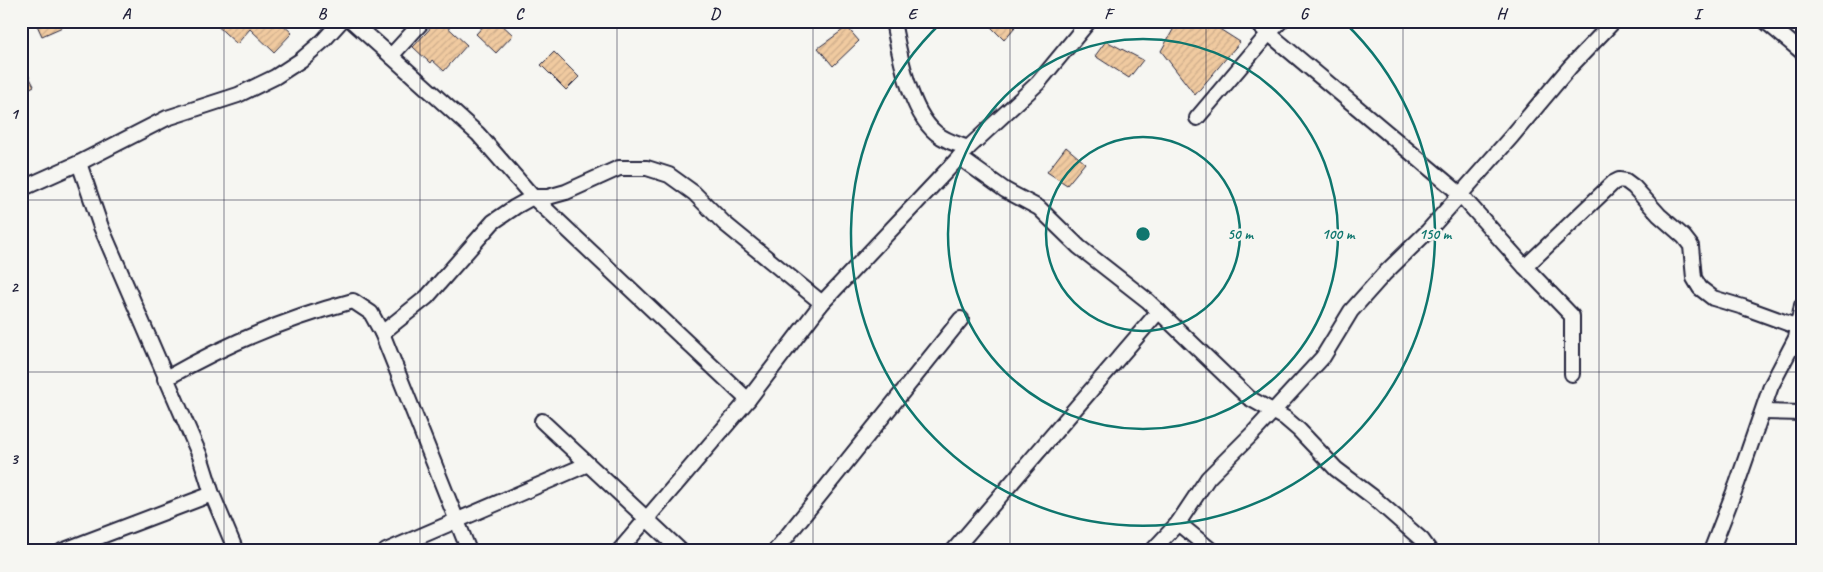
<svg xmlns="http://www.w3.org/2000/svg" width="1823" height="572" font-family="Caveat,sans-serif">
	<defs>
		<pattern id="building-hatch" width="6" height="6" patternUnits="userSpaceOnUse" patternTransform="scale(1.25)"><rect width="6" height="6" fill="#f0caa0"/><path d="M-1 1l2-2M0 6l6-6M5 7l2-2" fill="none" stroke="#cead8b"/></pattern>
	</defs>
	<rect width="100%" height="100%" fill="#f6f6f2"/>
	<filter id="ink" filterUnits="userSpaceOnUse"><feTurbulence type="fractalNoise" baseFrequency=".02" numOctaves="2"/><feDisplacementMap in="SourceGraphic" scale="10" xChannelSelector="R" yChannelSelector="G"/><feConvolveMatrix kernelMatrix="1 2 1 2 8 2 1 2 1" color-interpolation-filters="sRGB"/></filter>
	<g filter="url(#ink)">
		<!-- building -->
		<g fill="url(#building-hatch)" stroke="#22223b">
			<polygon points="35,21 76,21 42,36"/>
			<polygon points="212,21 279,21 292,33 274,52 250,29 237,44"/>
			<polygon points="437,21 441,21 467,45 444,71 432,60 430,63 413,47"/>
			<polygon points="488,21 498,21 513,35 496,53 476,34"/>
			<polygon points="985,21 1020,21 1004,40"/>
			<polygon points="1178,21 1207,21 1240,42 1195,95 1161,51"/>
			<polygon points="847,27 859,41 833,66 818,48"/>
			<polygon points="1106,41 1143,60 1129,78 1095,56"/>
			<polygon points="554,52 579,77 566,90 541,65"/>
			<polygon points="21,61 34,86 21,93"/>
			<polygon points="1066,147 1085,163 1067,185 1047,172"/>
		</g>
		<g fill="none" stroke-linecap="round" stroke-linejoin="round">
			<!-- street casing -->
			<g stroke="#22223b" stroke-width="18">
				<g id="street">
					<polyline points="352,21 478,134 533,197 748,400"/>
					<path d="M893 21C899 53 910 112 936 133 945 141 957 144 968 148"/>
					<polyline points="1254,21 1459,193 1525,267 1572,316 1572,374"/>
					<polyline points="1765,21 1802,52"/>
					<polyline points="391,56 423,21"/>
					<polyline points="1197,118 1269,33 1281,21"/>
					<polyline points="959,157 1005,190 1039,208 1079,247 1148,301 1249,398 1285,418 1299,430 1336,469 1373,497 1422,540 1430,551"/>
					<polyline points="79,163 101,227 200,456 212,494 236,551"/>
					<polyline points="21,189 79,163 167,118 238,95 275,77 301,60 323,41 341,21"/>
					<polyline points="1525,267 1613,183 1619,180 1626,181 1634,187 1659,215 1684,237 1691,246 1694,278 1700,288 1713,298 1743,307 1798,327"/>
					<polyline points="382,333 427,297 493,222 515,207 533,197 548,197 566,192 619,168 647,168 669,175 694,193 724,223 822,303"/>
					<path d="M165 379C222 346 289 318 353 301L371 313 382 333 469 551"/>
					<polyline points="1763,412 1802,413"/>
					<polyline points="542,421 681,551"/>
					<polyline points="1178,523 1212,551"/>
					<polyline points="62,551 212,494"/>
					<polyline points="386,551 588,464"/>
					<polyline points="619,551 748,400 822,303 968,148 1038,83 1089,21"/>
					<polyline points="775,551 961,319"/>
					<polyline points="953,551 1159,311"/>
					<polyline points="1152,551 1178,523 1208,478 1253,433 1323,357 1351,311 1384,274 1428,231 1512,136 1570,67 1614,21"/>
					<polyline points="1711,551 1737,484 1771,386 1796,338 1802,305"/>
				</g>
			</g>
			<!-- street -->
			<use href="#street" stroke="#f6f6f2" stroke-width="14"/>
		</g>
	</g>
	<!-- grid -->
	<path fill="none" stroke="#22223b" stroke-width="1" stroke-opacity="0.55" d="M224 21V551M420 21V551M617 21V551M813 21V551M1010 21V551M1206 21V551M1403 21V551M1599 21V551M21 200H1802M21 372H1802"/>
	<!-- distance rings -->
	<g fill="none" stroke="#0f766e" stroke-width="2.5">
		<circle cx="1143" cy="234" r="97"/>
		<circle cx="1143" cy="234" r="195"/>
		<path d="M1344 22A292 292 0 1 1 942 22"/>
	</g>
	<circle cx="1143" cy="234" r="8" fill="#0f766e" stroke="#f6f6f2" stroke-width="2.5"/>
	<g font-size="15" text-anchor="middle" font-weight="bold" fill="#0f766e" stroke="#f6f6f2" stroke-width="4.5" stroke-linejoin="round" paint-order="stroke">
		<text x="1240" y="239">50 m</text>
		<text x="1338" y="239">100 m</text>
		<text x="1435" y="239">150 m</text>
	</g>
	<!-- margin -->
	<rect width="1823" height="572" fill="none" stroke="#f6f6f2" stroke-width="55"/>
	<rect x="28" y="28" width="1768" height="516" fill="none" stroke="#22223b" stroke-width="2"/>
	<g font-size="16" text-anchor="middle" font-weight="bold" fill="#22223b">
		<text x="126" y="19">A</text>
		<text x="322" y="19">B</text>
		<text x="519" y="19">C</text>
		<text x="715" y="19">D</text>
		<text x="912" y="19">E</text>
		<text x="1108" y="19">F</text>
		<text x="1304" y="19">G</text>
		<text x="1501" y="19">H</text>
		<text x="1697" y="19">I</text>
		<text x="14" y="119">1</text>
		<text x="14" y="292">2</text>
		<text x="14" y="464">3</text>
	</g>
</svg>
